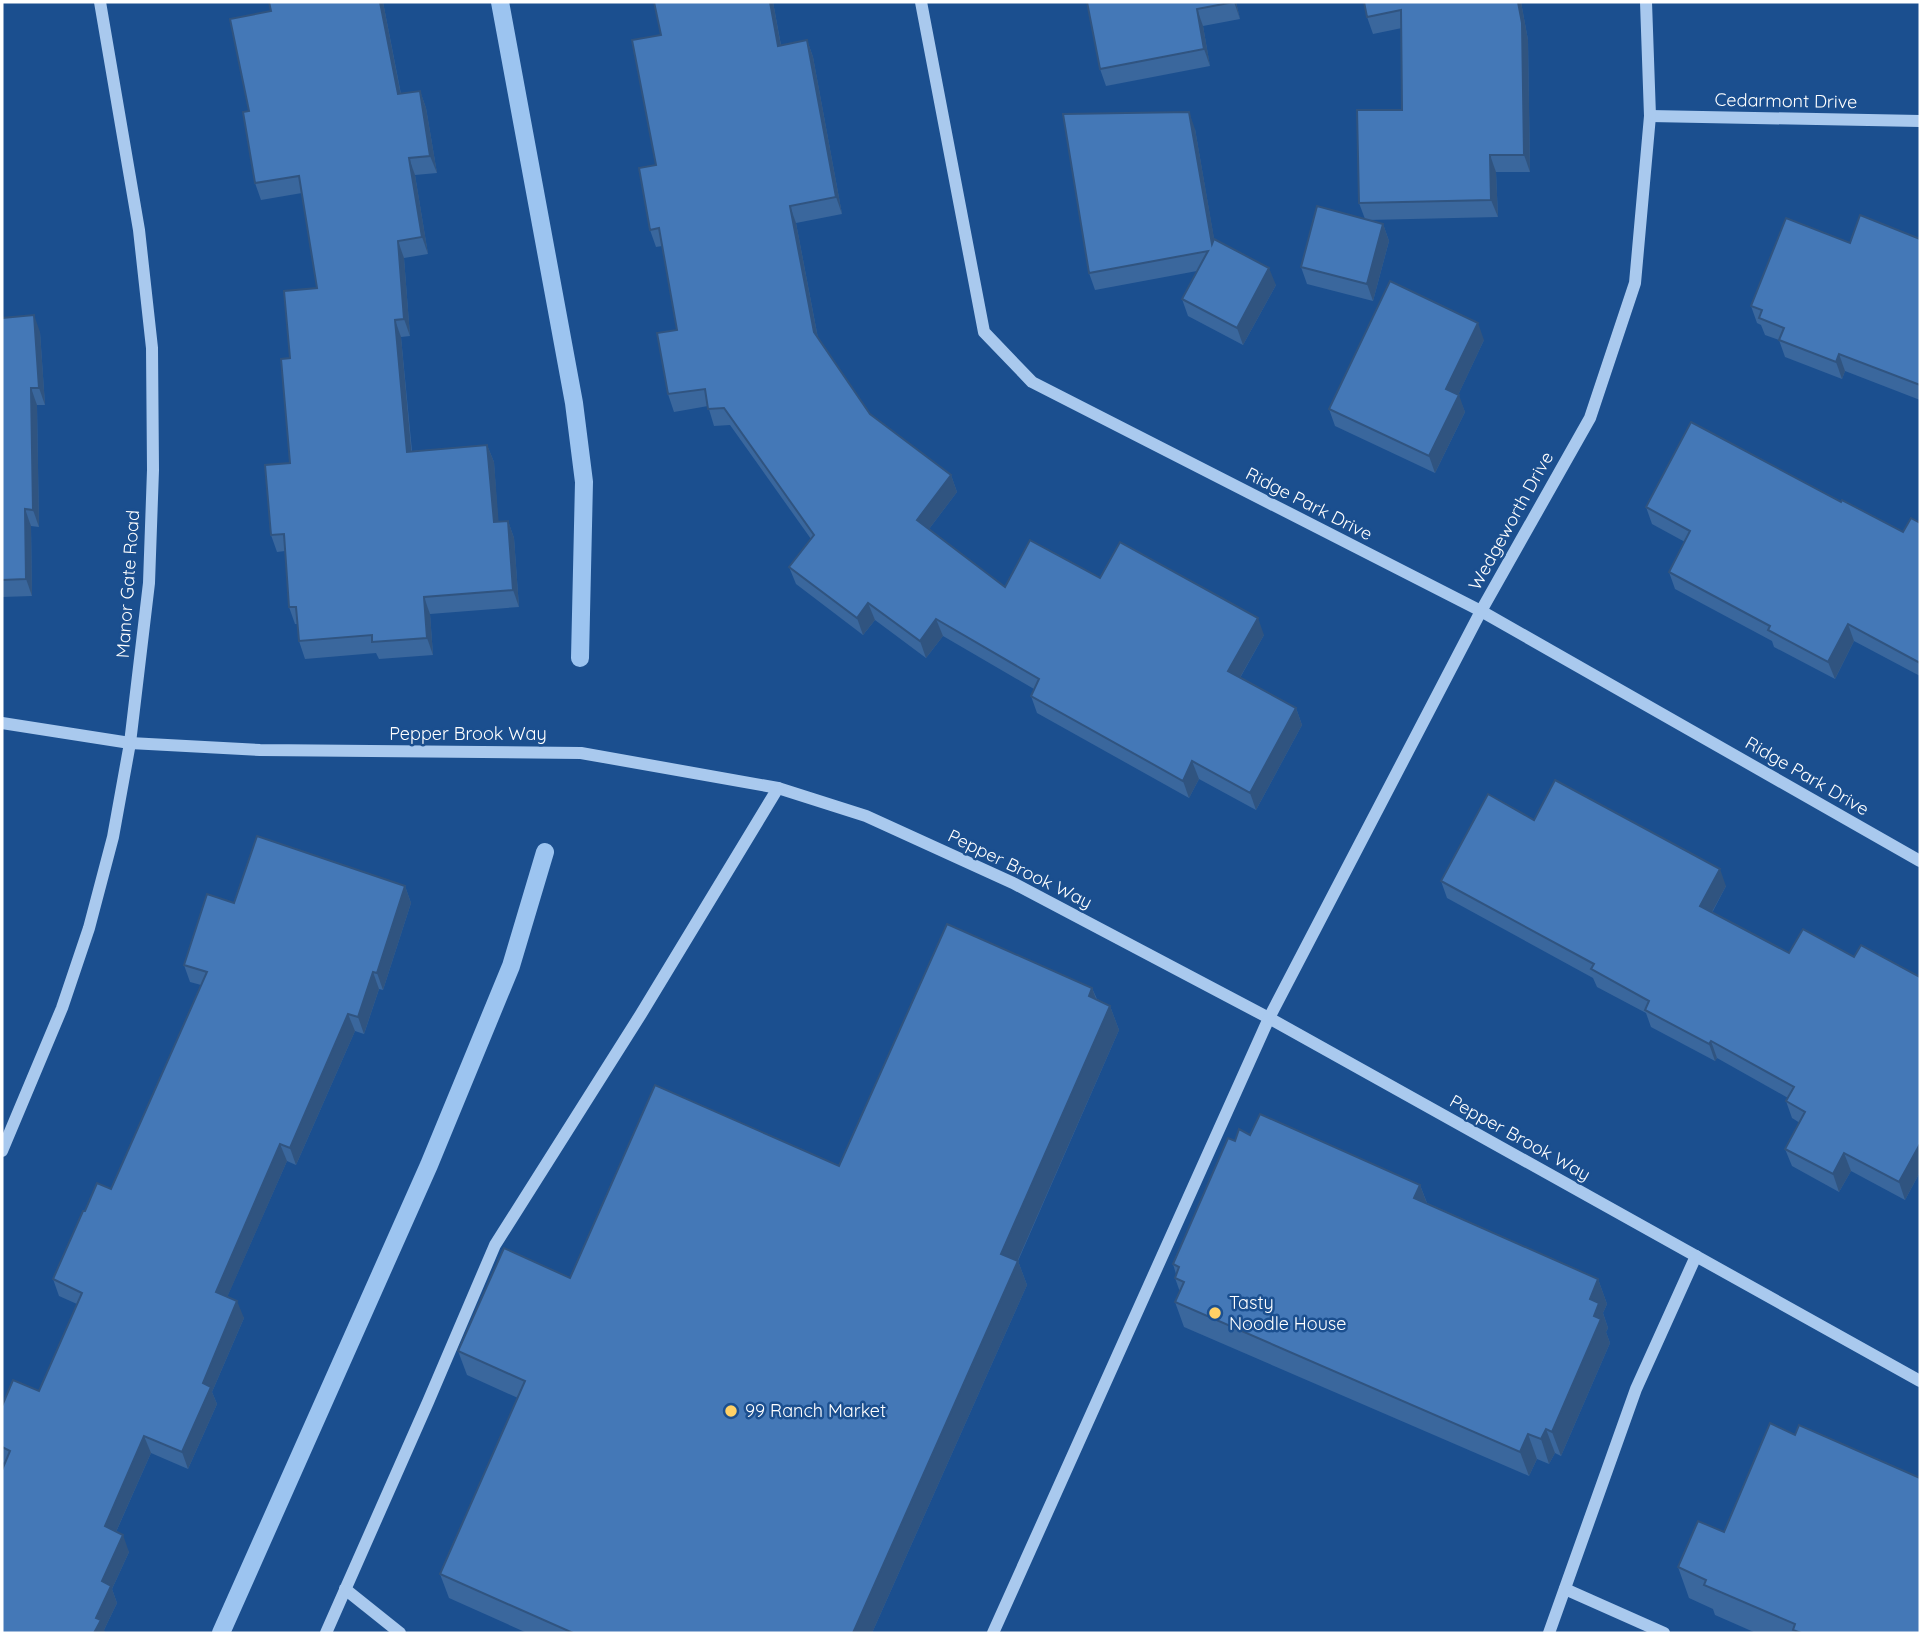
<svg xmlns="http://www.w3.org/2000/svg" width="1922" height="1635" font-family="Quicksand,sans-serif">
	<rect width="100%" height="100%" fill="#1b4f8f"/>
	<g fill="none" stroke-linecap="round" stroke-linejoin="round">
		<!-- stream -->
		<g stroke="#9cc4f0" stroke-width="18">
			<polyline points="500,2 574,403 584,482 580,658"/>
			<polyline points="221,1633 429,1165 511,966 545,852"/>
		</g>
		<!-- minor -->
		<g stroke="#a9c9ee" stroke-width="12">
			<polyline points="921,2 984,332 1032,382 1481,611 1920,861"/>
			<polyline points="1650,116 1920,121"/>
			<polyline points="2,723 130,743 260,750 581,753 778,788 866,816 1013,883 1269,1018 1920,1381"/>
			<polyline points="2,1151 62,1008 89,928 113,837 130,743 149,583 153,470 152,348 139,230 100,2"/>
			<polyline points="345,1589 400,1633"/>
			<polyline points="1565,1589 1664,1633"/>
			<polyline points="326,1633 428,1402 495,1245 641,1014 778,788"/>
			<polyline points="993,1633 1269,1018 1481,611 1590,418 1635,283 1650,116 1646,2"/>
			<polyline points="1549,1633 1636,1389 1696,1256"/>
		</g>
	</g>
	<!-- wall -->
	<g fill="#3a679d">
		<polygon points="383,2 401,94 420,91 426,108 437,173 415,175 428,254 404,258 410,336 401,337 412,451 487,445 494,462 498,521 508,521 514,538 519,607 430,614 433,655 379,659 376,653 305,659 299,641 298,624 295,624 289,607 285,551 277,552 271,535 290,463 290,358 317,288 302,193 261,200 255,183 249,111 271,11"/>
		<polygon points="654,2 773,2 781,45 807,40 813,57 842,214 796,223 818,338 870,414 951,475 957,492 929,529 1005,587 1100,578 1264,635 1240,678 1296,708 1302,725 1256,810 1199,779 1189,798 1037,713 1031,696 1034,689 943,636 926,658 875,620 863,635 796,584 789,567 811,539 730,425 714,426 708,406 674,412 668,394 677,330 662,246 656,247 650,230 656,165 661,35"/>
		<polygon points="1087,2 1236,2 1240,19 1203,26 1210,66 1106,86 1100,69"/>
		<polygon points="1364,2 1521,2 1528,40 1530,172 1496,172 1498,217 1368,220 1383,224 1389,241 1373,301 1307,284 1301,267 1365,219 1359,203 1402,110 1402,28 1373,34 1367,17"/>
		<polygon points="1842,2 1909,2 1909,3"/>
		<polygon points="1195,129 1214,239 1276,285 1243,345 1188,316 1182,299 1197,271 1095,290 1089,273"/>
		<polygon points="1920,239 1920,400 1845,371 1842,379 1785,357 1779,340 1765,335 1761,325 1757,323 1751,306 1850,243"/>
		<polygon points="2,318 40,332 45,405 37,405 39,527 31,526 32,596 2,597"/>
		<polygon points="1484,340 1458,395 1465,412 1435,473 1335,426 1329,409"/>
		<polygon points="1841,502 1903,532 1920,523 1920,676 1854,641 1835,679 1774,647 1772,641 1675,589 1669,572 1685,542 1652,524 1646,507"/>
		<polygon points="1534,820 1726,886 1712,913 1789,953 1854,957 1920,977 1920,1172 1905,1200 1851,1171 1839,1192 1792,1166 1785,1149 1800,1123 1792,1118 1786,1101 1788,1098 1717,1058 1715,1061 1651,1027 1646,1013 1597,987 1593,978 1447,898 1441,881"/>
		<polygon points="405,886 411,903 383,990 379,989 364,1034 355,1031 296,1165 287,1161 227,1297 244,1318 212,1392 217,1404 188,1469 151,1453 116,1532 129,1552 112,1589 117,1603 104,1630 5,1463 2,1462 2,1406 39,1391 77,1304 59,1296 53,1279 85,1211 111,1189 201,985 190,982 184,965 234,903"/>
		<polygon points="1092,988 1097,999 1110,1006 1119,1030 1018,1261 1027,1285 872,1633 527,1633 449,1598 440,1574 518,1398 467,1375 458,1351 570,1278 839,1166"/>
		<polygon points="1250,1135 1420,1185 1427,1203 1598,1279 1607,1304 1603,1313 1608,1328 1606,1332 1610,1343 1561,1456 1555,1453 1549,1464 1537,1459 1529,1476 1184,1327 1175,1302 1180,1292 1175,1278 1176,1274 1173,1264 1235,1141"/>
		<polygon points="1795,1435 1920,1633 1756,1633 1715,1615 1713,1609 1689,1598 1678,1567 1724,1532"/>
	</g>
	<!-- shaded-wall -->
	<g fill="#305480">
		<polygon points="380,2 383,2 404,111 398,94"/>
		<polygon points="770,2 773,2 784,63 778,46"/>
		<polygon points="1234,2 1236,2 1240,19"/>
		<polygon points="1518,2 1521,2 1528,40 1530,172 1524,155"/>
		<polygon points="1197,9 1203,26 1210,66 1204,49"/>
		<polygon points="807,40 813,57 842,214 836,197"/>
		<polygon points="420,91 426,108 437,173 430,156"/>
		<polygon points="1189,112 1195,129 1218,261 1212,244"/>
		<polygon points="1490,155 1496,172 1498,217 1491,200"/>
		<polygon points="409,158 415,175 428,254 422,237"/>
		<polygon points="790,206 796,223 820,349 814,332"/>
		<polygon points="1383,224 1389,241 1373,301 1367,284"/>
		<polygon points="398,241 404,258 410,336 404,319"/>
		<polygon points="1269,268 1276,285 1243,345 1237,328"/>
		<polygon points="34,315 40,332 45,405 39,388"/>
		<polygon points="395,320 401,337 413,469 407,452"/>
		<polygon points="1478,323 1484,340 1453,406 1446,389"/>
		<polygon points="1839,354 1845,371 1842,379 1836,362"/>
		<polygon points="31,388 37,405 39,527 33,510"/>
		<polygon points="1459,395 1465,412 1435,473 1429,456"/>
		<polygon points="487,445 494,462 500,539 494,522"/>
		<polygon points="951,475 957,492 923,537 917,520"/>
		<polygon points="25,509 31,526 32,596 26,579"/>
		<polygon points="508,521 514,538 519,607 513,590"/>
		<polygon points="424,597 430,614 433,655 427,638"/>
		<polygon points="868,603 875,620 863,635 857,618"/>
		<polygon points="1258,618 1264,635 1234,688 1228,671"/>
		<polygon points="936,619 943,636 926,658 920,641"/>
		<polygon points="1848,624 1854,641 1835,679 1828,662"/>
		<polygon points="1296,708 1302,725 1256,810 1250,793"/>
		<polygon points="1192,761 1199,779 1189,798 1183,781"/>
		<polygon points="1720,869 1726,886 1706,923 1700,906"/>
		<polygon points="405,886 411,903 383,990 377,973"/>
		<polygon points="373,972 379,989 364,1034 358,1017"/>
		<polygon points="1092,988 1101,1012 1089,996"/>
		<polygon points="1110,1006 1119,1030 1010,1278 1001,1254"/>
		<polygon points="348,1014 355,1031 296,1165 290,1148"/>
		<polygon points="1711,1041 1717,1058 1715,1061 1709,1044"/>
		<polygon points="280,1144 287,1161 222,1309 216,1292"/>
		<polygon points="1920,1144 1920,1172 1905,1200 1899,1182"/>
		<polygon points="1844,1153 1851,1171 1839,1192 1833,1174"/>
		<polygon points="1420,1185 1429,1209 1414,1198"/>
		<polygon points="1018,1261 1027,1285 872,1633 853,1633"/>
		<polygon points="1598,1279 1607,1304 1603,1313 1608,1328 1606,1332 1610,1343 1561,1456 1552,1432 1590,1299"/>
		<polygon points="237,1301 244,1318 212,1392 217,1404 188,1469 182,1452 203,1383"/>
		<polygon points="1546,1429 1555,1453 1549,1464 1541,1439"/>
		<polygon points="1528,1434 1537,1459 1529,1476 1520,1452"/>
		<polygon points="144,1436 151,1453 111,1543 105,1526"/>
		<polygon points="123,1535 129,1552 112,1589 117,1603 104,1630 106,1633 94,1633 102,1581"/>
	</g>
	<!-- building -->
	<g fill="#4478b7" stroke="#305480" stroke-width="2">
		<polygon points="269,2 380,2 398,94 420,91 430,156 409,158 422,237 398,241 404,319 395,320 407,452 487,445 494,522 508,521 513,590 424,597 427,638 372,642 372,635 299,641 296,607 289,607 284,534 271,535 265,465 290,463 281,359 290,358 284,291 317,288 299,176 255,183 243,112 249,111 230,19 271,11"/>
		<polygon points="654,2 770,2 778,46 807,40 836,197 790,206 814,332 870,414 951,475 917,520 1005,587 1030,540 1100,578 1120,542 1258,618 1228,671 1296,708 1250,793 1192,761 1183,781 1031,696 1039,679 936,619 920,641 868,603 857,618 789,567 814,535 724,408 708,409 705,389 668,394 657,333 677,330 659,228 650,230 639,168 656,165 632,40 661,35"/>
		<polygon points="1087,2 1234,2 1197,9 1204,49 1100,69"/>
		<polygon points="1364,2 1518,2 1522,23 1524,155 1490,155 1491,200 1359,203 1357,110 1402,110 1401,10 1367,17"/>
		<polygon points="1189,112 1212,244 1214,239 1269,268 1237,328 1182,299 1208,251 1089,273 1063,114"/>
		<polygon points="1317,206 1383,224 1367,284 1301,267"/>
		<polygon points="1860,215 1920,239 1920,385 1839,354 1836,362 1779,340 1784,328 1759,318 1762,310 1751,306 1786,218 1850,243"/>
		<polygon points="1390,281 1478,323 1446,389 1459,395 1429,456 1329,409"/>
		<polygon points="34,315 39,388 31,388 33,510 25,509 26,579 2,580 2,318"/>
		<polygon points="1691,422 1841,502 1842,500 1903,532 1911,518 1920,523 1920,663 1848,624 1828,662 1768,630 1770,626 1669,572 1690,531 1646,507"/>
		<polygon points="1555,780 1720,869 1700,906 1789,953 1803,929 1854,957 1861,945 1920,977 1920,1144 1899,1182 1844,1153 1833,1174 1785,1149 1805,1112 1786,1101 1794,1087 1711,1041 1709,1044 1645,1010 1649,1001 1591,969 1594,964 1441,881 1488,794 1534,820"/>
		<polygon points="257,836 405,886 377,973 373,972 358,1017 348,1014 290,1148 280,1144 216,1292 237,1301 203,1383 211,1387 182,1452 144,1436 105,1526 123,1535 102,1581 111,1586 96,1618 101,1620 94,1633 2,1633 2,1470 10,1451 2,1447 2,1406 13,1380 39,1391 82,1293 53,1279 83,1211 85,1211 97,1183 111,1189 207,972 184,965 207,894 234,903"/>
		<polygon points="947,924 1092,988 1089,996 1110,1006 1001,1254 1018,1261 853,1633 573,1633 440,1574 525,1381 458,1351 504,1248 570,1278 655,1085 839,1166"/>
		<polygon points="1260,1114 1420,1185 1414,1198 1598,1279 1590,1299 1599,1303 1594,1316 1601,1319 1552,1432 1546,1429 1541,1439 1528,1434 1520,1452 1175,1302 1184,1282 1175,1278 1179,1267 1173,1264 1228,1138 1235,1141 1239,1129 1250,1135"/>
		<polygon points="1770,1423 1795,1435 1799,1425 1920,1478 1920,1633 1801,1633 1793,1630 1795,1624 1704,1585 1706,1580 1678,1567 1698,1521 1724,1532"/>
	</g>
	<!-- markers -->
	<g fill="#ffd166" stroke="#1b4f8f" stroke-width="2.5">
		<circle cx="1215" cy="1313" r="7"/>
		<circle cx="731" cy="1411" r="7"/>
	</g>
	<g text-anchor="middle" stroke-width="5" stroke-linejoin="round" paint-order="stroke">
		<!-- street labels -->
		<g font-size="18" fill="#fff" stroke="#1b4f8f">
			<text transform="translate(1786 101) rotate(1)" y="6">Cedarmont Drive</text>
			<text transform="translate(1309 504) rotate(27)" y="6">Ridge Park Drive</text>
			<text transform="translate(1511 521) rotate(-61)" y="6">Wedgeworth Drive</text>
			<text transform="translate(128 584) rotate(-86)" y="6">Manor Gate Road</text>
			<text x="468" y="740">Pepper Brook Way</text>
			<text transform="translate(1807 776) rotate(30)" y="6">Ridge Park Drive</text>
			<text transform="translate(1020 869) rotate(26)" y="6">Pepper Brook Way</text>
			<text transform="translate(1520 1138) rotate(29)" y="6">Pepper Brook Way</text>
		</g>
		<!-- poi labels -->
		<g font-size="18" fill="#fff" stroke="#1b4f8f" text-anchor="start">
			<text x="1229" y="1309">Tasty<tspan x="1229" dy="21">Noodle House</tspan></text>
			<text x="745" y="1417">99 Ranch Market</text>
		</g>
	</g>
	<!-- border -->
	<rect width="1922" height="1635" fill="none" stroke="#ffffff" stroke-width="7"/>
</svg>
